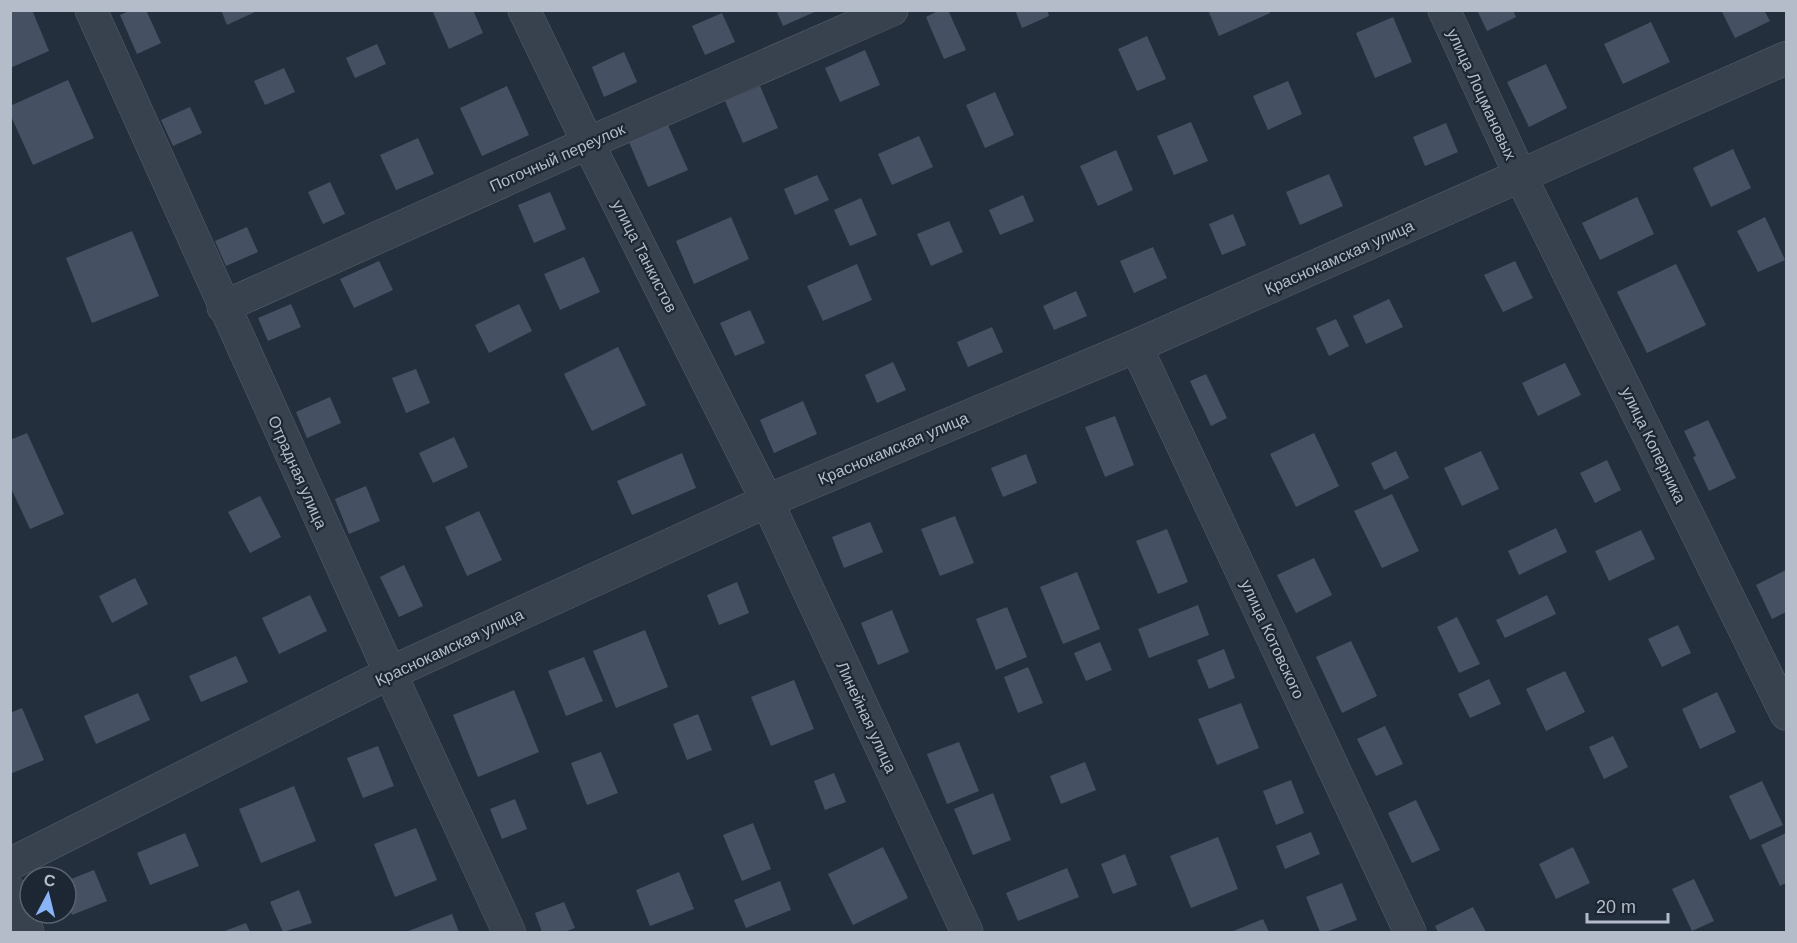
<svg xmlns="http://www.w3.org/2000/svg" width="1797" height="943" font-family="Helvetica,sans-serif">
	<rect width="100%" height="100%" fill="#242f3e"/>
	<!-- building -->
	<g fill="#455162">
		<polygon points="10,10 32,10 49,51 10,68"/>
		<polygon points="131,10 146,10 161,43 137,54 120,15"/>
		<polygon points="221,10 259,10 227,25"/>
		<polygon points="432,10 473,10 483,33 449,49"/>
		<polygon points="776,10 819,10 783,26"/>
		<polygon points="940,10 948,10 966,50 944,59 926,17"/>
		<polygon points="1015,10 1047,10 1049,16 1022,28"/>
		<polygon points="1208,10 1269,10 1270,13 1219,36"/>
		<polygon points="1477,10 1513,10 1516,17 1487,31"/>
		<polygon points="1721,10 1764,10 1770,21 1735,38"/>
		<polygon points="722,13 735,42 705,55 692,26"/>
		<polygon points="1393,17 1412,62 1375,78 1356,33"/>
		<polygon points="1651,22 1670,62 1623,84 1604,44"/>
		<polygon points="1147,36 1166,79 1137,91 1118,49"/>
		<polygon points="377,44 386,64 355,78 346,58"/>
		<polygon points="865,50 880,85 840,102 825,68"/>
		<polygon points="624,52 637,82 604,97 592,67"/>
		<polygon points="1546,64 1567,108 1529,127 1507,82"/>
		<polygon points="284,68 295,92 265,105 254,81"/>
		<polygon points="68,80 94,138 33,165 10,114 10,106"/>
		<polygon points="1288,81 1302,114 1268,130 1253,96"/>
		<polygon points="507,86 529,135 482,156 460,108"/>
		<polygon points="760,86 778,128 743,143 725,101"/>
		<polygon points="995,92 1014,135 985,148 966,105"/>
		<polygon points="190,107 202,133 173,146 161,120"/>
		<polygon points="1191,122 1208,161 1174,175 1157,136"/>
		<polygon points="1446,123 1458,152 1425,166 1413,137"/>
		<polygon points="668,125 688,170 648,187 629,142"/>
		<polygon points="919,136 933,167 892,185 878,154"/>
		<polygon points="418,138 434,174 396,190 380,155"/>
		<polygon points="1733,149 1751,188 1711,207 1693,168"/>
		<polygon points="1116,150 1133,190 1098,206 1080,166"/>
		<polygon points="1329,174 1343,206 1300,225 1286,192"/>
		<polygon points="817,175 829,200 795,215 784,189"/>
		<polygon points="330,182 345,214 323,224 308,192"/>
		<polygon points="550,192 566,229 534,243 518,205"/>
		<polygon points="1023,195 1034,221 1000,235 989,210"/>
		<polygon points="1637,197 1654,234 1600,260 1582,223"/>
		<polygon points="861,198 877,235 850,246 834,210"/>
		<polygon points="1233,214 1246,245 1222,255 1209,224"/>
		<polygon points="731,217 749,259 694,284 676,241"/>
		<polygon points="1765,217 1785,260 1758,272 1737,231"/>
		<polygon points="949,221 963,252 931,266 917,234"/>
		<polygon points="247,227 258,252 226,266 215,241"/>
		<polygon points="132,231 159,296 92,323 66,258"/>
		<polygon points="1153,247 1167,278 1134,293 1120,261"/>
		<polygon points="584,257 600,292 560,310 544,274"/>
		<polygon points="379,261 393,290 354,308 340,279"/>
		<polygon points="1515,261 1533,298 1503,312 1484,275"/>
		<polygon points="857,264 872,300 823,321 807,286"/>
		<polygon points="1676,264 1706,325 1647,353 1617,292"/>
		<polygon points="1076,291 1087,316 1054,330 1043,306"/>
		<polygon points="1389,299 1403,327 1366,344 1353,316"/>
		<polygon points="291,304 301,327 268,341 258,318"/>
		<polygon points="519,304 532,331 489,353 475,325"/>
		<polygon points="750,310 765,343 735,356 720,323"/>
		<polygon points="1336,319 1349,346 1329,356 1316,328"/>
		<polygon points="992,327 1003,352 968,367 957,342"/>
		<polygon points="618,347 646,405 592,431 564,374"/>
		<polygon points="893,362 906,390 877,403 865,375"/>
		<polygon points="1565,363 1581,395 1538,416 1522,383"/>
		<polygon points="416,369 430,403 406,413 392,378"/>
		<polygon points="1206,374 1227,418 1211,426 1190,381"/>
		<polygon points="330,397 341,423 307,438 296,412"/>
		<polygon points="803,401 817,434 774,453 760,420"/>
		<polygon points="1115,416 1134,465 1105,477 1085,427"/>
		<polygon points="1708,420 1736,478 1709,491 1693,457 1696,456 1684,431"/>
		<polygon points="27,433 64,514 30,529 10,486 10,440"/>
		<polygon points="1314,433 1339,486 1296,507 1270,454"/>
		<polygon points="454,437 468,467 433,483 419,453"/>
		<polygon points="1396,451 1409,478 1384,490 1371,463"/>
		<polygon points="1481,451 1499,489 1462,506 1444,468"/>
		<polygon points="682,453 696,488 632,515 617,481"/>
		<polygon points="1026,454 1037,483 1003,497 991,468"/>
		<polygon points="1607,460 1621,490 1595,503 1580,473"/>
		<polygon points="366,486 380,521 349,534 335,499"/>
		<polygon points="1392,494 1419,551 1382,568 1354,511"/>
		<polygon points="260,496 281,537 250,553 228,512"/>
		<polygon points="479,511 502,560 467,576 445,527"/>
		<polygon points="955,516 974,563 940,576 921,529"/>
		<polygon points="870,522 883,552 844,568 832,537"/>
		<polygon points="1556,528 1567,552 1519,575 1508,551"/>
		<polygon points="1167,529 1188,582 1158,594 1136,541"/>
		<polygon points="1641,530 1655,559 1609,581 1595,551"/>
		<polygon points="1314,558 1332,595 1296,613 1277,575"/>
		<polygon points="404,565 423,606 399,617 380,577"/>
		<polygon points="1786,570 1786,612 1772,619 1756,585"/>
		<polygon points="1077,572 1100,629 1063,644 1040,587"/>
		<polygon points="135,578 148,604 112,623 99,596"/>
		<polygon points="737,582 749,613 719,625 707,595"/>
		<polygon points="310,595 327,631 279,654 262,618"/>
		<polygon points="1547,595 1556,614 1505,638 1496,620"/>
		<polygon points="1198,605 1209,635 1149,658 1138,629"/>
		<polygon points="1007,607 1027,657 996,670 976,619"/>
		<polygon points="892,610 909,652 878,665 861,623"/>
		<polygon points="1457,617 1480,664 1459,673 1437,627"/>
		<polygon points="1678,625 1691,653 1662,667 1648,639"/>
		<polygon points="645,630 668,687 616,708 593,651"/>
		<polygon points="1351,641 1377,696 1342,713 1316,657"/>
		<polygon points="1100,642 1112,670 1086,681 1074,653"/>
		<polygon points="1224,649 1235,678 1209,689 1197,660"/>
		<polygon points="236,656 248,682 201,702 189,676"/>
		<polygon points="584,657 603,701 566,716 548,671"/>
		<polygon points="1028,667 1043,703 1018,713 1004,677"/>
		<polygon points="1565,671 1585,712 1546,731 1526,689"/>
		<polygon points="1489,679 1501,704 1470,718 1458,694"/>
		<polygon points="794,680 814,729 771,746 751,697"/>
		<polygon points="514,690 539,752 478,777 453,715"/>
		<polygon points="1717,692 1736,732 1700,749 1682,709"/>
		<polygon points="138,693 150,720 96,744 84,716"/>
		<polygon points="1241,703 1259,748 1217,765 1198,719"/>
		<polygon points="22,708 44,760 10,774 10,713"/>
		<polygon points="698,714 712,750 687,760 673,724"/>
		<polygon points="1385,726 1403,764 1376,776 1357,739"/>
		<polygon points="1613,736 1628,767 1604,779 1589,747"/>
		<polygon points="959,742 979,791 947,804 927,754"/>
		<polygon points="378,746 394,786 363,798 347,758"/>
		<polygon points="601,752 618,793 587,805 571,763"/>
		<polygon points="1085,762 1096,790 1061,804 1050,776"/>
		<polygon points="834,773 846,802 825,810 814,781"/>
		<polygon points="1291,780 1304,813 1276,825 1263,791"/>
		<polygon points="1762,781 1783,825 1750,840 1729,796"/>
		<polygon points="294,786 316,841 261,863 239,809"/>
		<polygon points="993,793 1011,840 973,855 954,809"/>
		<polygon points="515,799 527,829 502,839 490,809"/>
		<polygon points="1416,800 1440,850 1412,863 1388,813"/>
		<polygon points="753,823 771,869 742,881 723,835"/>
		<polygon points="416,828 437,880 395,897 374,844"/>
		<polygon points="1311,832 1320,854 1285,869 1276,846"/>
		<polygon points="185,833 199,866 150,885 137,853"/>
		<polygon points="1786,833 1786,883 1780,886 1761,845"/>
		<polygon points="1218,837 1238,889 1191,908 1170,856"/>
		<polygon points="883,847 908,898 853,925 828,874"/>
		<polygon points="1573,847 1590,883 1556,899 1539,864"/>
		<polygon points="1125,854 1137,885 1113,894 1101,864"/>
		<polygon points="1067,868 1079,897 1018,921 1006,893"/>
		<polygon points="94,870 107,901 72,915 66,899 66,881"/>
		<polygon points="679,872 694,909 650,926 636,890"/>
		<polygon points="1694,879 1714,921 1692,931 1672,889"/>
		<polygon points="780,881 791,910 746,928 734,900"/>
		<polygon points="1342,883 1357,920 1326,932 1320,932 1306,897"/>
		<polygon points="299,890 312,923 283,932 270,902"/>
		<polygon points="564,902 575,928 564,932 542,932 535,913"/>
		<polygon points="1473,907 1486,932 1438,932 1435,926"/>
		<polygon points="452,914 459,932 406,932"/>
		<polygon points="1263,919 1269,932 1231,932"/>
		<polygon points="246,923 250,932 222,932"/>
	</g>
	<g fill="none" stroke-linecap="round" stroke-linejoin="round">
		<!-- minor casing -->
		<g stroke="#565f6c" stroke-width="33">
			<g id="minor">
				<polyline points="524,10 588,143 767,501 967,932"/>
				<polyline points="1444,10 1521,177 1786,714"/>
				<polyline points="223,307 588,143 892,10"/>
				<polyline points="1136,346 1410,932"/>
				<polyline points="10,864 390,673 91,10"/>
				<polyline points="10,891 28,932"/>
			</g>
		</g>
		<!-- tertiary casing -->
		<g stroke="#565f6c" stroke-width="34">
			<polyline id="tertiary" points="509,932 390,673 767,501 1136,346 1786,58"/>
		</g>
		<!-- minor -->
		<use href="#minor" stroke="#38414e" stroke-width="32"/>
		<!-- tertiary -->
		<use href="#tertiary" stroke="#38414e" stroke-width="33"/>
	</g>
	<g text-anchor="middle" stroke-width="4.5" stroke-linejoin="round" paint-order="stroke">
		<!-- street labels -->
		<g font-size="16" fill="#b4bcc9" stroke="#1d2633">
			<text transform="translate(1482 94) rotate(65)" y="6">улица Лоцмановых</text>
			<text transform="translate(557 157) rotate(-24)" y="6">Поточный переулок</text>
			<text transform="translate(645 256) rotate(63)" y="6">улица Танкистов</text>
			<text transform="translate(1339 257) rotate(-24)" y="6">Краснокамская улица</text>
			<text transform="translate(1654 445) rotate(64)" y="6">улица Коперника</text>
			<text transform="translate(893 448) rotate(-23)" y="6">Краснокамская улица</text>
			<text transform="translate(298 472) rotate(66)" y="6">Отрадная улица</text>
			<text transform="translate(1273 639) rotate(65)" y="6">улица Котовского</text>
			<text transform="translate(449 647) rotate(-25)" y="6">Краснокамская улица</text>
			<text transform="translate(867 717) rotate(65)" y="6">Линейная улица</text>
		</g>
	</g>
	<!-- border -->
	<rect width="1797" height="943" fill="none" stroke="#b4bcc9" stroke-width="24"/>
	<!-- north arrow -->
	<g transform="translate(48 895) rotate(7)"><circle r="28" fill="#1d2633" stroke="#59626f" stroke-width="1.5"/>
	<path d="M0-4.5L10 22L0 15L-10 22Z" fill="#8ab4f8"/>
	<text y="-9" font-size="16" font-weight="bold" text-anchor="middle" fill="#b4bcc9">С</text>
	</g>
	<!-- scale -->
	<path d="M1587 913v9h81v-9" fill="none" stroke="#b4bcc9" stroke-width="3"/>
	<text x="1596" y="913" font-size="18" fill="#b4bcc9" stroke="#1d2633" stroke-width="4.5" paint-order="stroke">20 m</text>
</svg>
